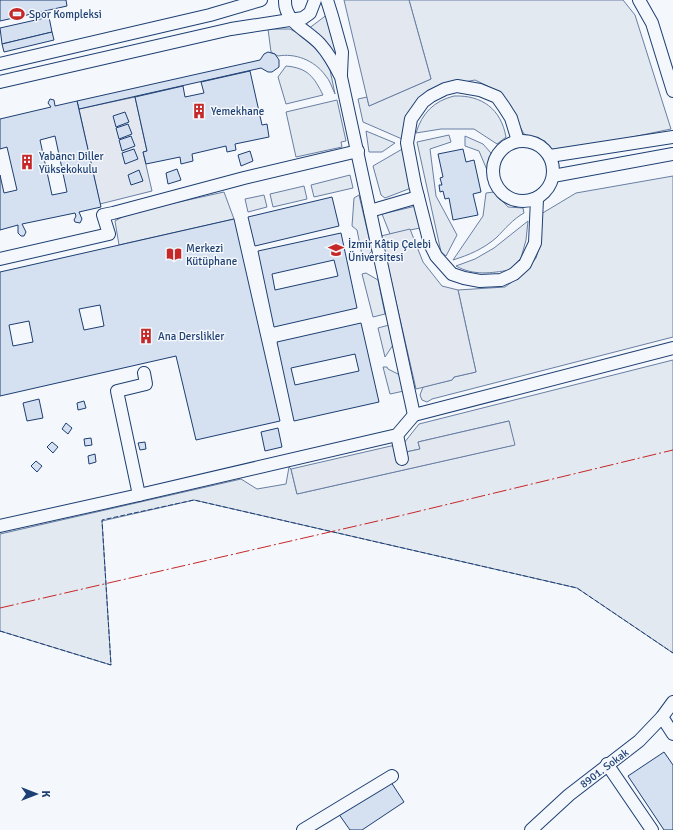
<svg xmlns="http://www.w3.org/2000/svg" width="673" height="830" font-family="Signika,sans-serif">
	<rect width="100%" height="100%" fill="#f4f7fb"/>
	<!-- green -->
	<g fill="#e3e9f0" stroke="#687fa3">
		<polygon points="409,0 623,0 635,15 671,129 555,153 545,141 524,134 502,93 475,80 442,86 413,105 402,139 363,122 358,99 367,97 369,106 431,79"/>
		<polygon points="328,14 339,59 308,29"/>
		<path d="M268 29H290L305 37 322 56 330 70 335 94C332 88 330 80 325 75 314 60 295 53 278 56L271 52Z"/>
		<path d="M286 66C308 68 314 77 323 95L286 104 278 77Z"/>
		<path d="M454 96C482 95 501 109 506 137L497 144 474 129H441L416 133C422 113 434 101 454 96Z"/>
		<polygon points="337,100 346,141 341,142 342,147 296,157 286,112"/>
		<polygon points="366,131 395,143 382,152 369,152"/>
		<polygon points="449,135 451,142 430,149 436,196 457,235 446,256 441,252 417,142"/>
		<polygon points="465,136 483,144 491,153 487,170 479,151 465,146"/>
		<polygon points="404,148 411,188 385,198 381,195 373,166"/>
		<polygon points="350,175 353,188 314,197 311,185"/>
		<polygon points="673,176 673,337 432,399 427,402 422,400 420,395 423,387 452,380 454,377 476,372 458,290 505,287 524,273 536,258 541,242 541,214 576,193"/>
		<polygon points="304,186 307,199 273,207 270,194"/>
		<polygon points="224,192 234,219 119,245 115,221 129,213"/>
		<path d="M494 192 508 207 523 208 524 213C513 219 505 229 496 238 483 249 469 255 453 260L483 216 486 193Z"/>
		<polygon points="264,195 267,207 248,212 245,199"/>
		<polygon points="359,195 372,251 363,260 357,230 352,226 354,198"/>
		<polygon points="416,206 420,228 390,234 382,214"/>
		<path d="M528 221 526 240 521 258 510 270C491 273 474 276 456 266L475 259 494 248Z"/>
		<polygon points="366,273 378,280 385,314 373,317 362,274"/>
		<polygon points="389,325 393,345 385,357 378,328"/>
		<polygon points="673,360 673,653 577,588 194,500 102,521 111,665 0,631 0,534 241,479 257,489 286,484 289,467 291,469 297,494 514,445 509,421 418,442 420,449 406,452 404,443 419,424"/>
		<polygon points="383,367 387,367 388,369 400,375 404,391 390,394"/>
	</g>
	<!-- parking -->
	<g fill="#e3e8f0" stroke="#687fa3">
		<polygon points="344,0 409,0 431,79 369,106"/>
		<polygon points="135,97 147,151 143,152 152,191 100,204 79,109"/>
		<polygon points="410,229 423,262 442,286 458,290 476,372 454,377 452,380 416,389 381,236"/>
		<polygon points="509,421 515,445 297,494 291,469 404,443 406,452 420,449 418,442"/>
	</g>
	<!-- building -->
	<g fill="#d5e0f0" stroke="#1d3f73" fill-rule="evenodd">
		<polygon points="0,0 66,0 67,6 0,21"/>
		<polygon points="49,17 52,32 2,44 0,28"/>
		<polygon points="52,32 54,40 4,52 2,44"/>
		<polygon points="268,52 275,54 279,60 279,67 272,72 268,72 261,68 79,109 77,101 260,60 264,54"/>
		<polygon points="250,71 262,125 267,124 269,137 235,144 236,150 227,152 226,146 192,154 193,161 181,164 180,157 146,164 143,152 147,151 135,97 183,86 185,97 204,93 201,82"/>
		<path d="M50 99 54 100 55 106 77 101 101 207 79 212 82 219 80 223 75 222 74 220 76 216 75 213 22 224 26 232 24 236H21L18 233V225L0 230V175L4 193 17 190 7 147 0 149V119L51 107 48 103ZM55 136 67 192 52 195 40 140Z"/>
		<polygon points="125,112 129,122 116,127 113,116"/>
		<polygon points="128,124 132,134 119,139 116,128"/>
		<polygon points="131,136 135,146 122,151 119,140"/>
		<polygon points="134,149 138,159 125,164 122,153"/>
		<polygon points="463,149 466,162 474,160 481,192 473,194 478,215 453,220 449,198 445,199 443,191 440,192 439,185 442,185 440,178 443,177 438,154"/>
		<polygon points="250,151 253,161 241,166 238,155"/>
		<polygon points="177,169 181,180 168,184 166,173"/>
		<polygon points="139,170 143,181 131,185 128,175"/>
		<polygon points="332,197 339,226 255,246 248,217"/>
		<path d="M234 219 280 421 196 440 176 356 0 396V272ZM100 305 104 326 84 330 79 309ZM29 321 33 342 13 346 9 325Z"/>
		<path d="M341 233 357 308 274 327 258 251ZM334 260 338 276 275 290 272 274Z"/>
		<path d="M361 323 379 402 294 421 277 342ZM355 354 359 371 295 385 291 368Z"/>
		<polygon points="39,399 43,418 27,421 23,403"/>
		<polygon points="84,401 86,408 78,410 77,403"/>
		<polygon points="66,423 72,428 68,434 62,429"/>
		<polygon points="278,428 282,447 265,451 261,432"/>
		<polygon points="91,438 92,445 85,446 84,439"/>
		<polygon points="52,442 58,447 53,453 47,447"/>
		<polygon points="145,442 146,449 140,450 138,443"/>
		<polygon points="95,454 96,462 89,464 88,456"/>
		<polygon points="36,461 42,466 37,472 31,466"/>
		<polygon points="664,752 673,765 673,830 664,830 628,776"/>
		<polygon points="389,779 404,802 362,830 350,830 338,813"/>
	</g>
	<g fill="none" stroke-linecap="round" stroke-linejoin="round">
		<!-- minor casing -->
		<g stroke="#1d3f73" stroke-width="14">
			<g id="minor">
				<path d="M285 0C284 22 307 30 320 44 329 54 335 65 341 77L414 415 673 348"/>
				<polyline points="327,0 332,16 342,52 341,74"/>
				<polyline points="639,0 652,23 673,91"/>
				<polyline points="0,64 210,15 261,0"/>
				<polyline points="0,82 231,29 303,18 310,13 315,0"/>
				<circle cx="523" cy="171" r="30"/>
				<polyline points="518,141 511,118 504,107 497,97 480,90 457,86 445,89 431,96 423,102 411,119 407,143 415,185 430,244 436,256 452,274 464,278 480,281 501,280 514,274 525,264 535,243 537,199"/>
				<polyline points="550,156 673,137"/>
				<polyline points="553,176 673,154"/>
				<polyline points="370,211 418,197"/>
				<polyline points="0,259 109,234 103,215 113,213 244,178 358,151"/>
				<polyline points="397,435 402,459"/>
				<polyline points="139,495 117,391 146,384 144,373"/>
				<polyline points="0,526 139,495 397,435 414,415"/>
				<polyline points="662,717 673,734"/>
				<polyline points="607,764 652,830"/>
				<polyline points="303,830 392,776"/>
				<polyline points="531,830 569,795 639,741 662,717 673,702"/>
			</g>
		</g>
		<!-- minor -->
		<use href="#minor" stroke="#f4f7fb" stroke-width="12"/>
		<!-- fence -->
		<polyline stroke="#1d3f73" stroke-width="1" stroke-dasharray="5 2" stroke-linecap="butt" points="0,631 111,665 102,520 194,500 577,588 673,653"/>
		<!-- power -->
		<polyline stroke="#c62828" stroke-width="1" stroke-dasharray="14 3 2 3" stroke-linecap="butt" points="0,608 395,517 673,450"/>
	</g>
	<!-- icons -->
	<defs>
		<g id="stadium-bare" transform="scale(1.2)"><path d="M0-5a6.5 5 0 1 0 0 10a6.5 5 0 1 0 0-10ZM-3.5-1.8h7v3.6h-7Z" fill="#c62828" stroke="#f4f7fb" stroke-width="2.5" paint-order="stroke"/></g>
		<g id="building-bare" transform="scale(1.2)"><path d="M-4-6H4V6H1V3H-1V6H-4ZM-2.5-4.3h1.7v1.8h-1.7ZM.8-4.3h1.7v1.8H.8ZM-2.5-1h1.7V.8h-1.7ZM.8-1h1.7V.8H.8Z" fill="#c62828" stroke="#f4f7fb" stroke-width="2.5" paint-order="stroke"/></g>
		<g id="university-bare" transform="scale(1.2)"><path d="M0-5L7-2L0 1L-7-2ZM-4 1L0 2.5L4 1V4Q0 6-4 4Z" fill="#c62828" stroke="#f4f7fb" stroke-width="2.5" paint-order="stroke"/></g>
		<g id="library-bare" transform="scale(1.2)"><path d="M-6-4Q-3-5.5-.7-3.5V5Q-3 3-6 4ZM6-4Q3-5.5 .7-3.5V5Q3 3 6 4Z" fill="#c62828" stroke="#f4f7fb" stroke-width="2.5" paint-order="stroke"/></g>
	</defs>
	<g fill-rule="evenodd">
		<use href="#stadium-bare" x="17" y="14"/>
		<use href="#building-bare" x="199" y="111"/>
		<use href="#building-bare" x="27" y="162"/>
		<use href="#university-bare" x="336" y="250"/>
		<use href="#library-bare" x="174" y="254"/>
		<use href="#building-bare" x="146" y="336"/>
	</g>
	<g text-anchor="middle" stroke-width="3" stroke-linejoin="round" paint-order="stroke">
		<!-- poi labels -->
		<g font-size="11" fill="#1d3f73" stroke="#f4f7fb" text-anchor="start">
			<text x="29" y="18">Spor Kompleksi</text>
			<text x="211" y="115">Yemekhane</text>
			<text x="39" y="160">Yabancı Diller<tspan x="39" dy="13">Yüksekokulu</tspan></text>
			<text x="348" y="248">İzmir Kâtip Çelebi<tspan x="348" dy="13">Üniversitesi</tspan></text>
			<text x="186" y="252">Merkezi<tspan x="186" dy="13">Kütüphane</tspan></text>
			<text x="158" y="340">Ana Derslikler</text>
		</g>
		<!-- street labels -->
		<g font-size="11" fill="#1d3f73" stroke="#f4f7fb">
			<text transform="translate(604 768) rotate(-37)" y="4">8901. Sokak</text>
		</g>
	</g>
	<!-- north arrow -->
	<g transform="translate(36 794) rotate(90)" stroke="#f4f7fb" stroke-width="3" paint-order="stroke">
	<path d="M0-3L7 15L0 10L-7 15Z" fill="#1d3f73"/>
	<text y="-6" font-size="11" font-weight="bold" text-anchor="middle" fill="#1d3f73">K</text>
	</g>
</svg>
